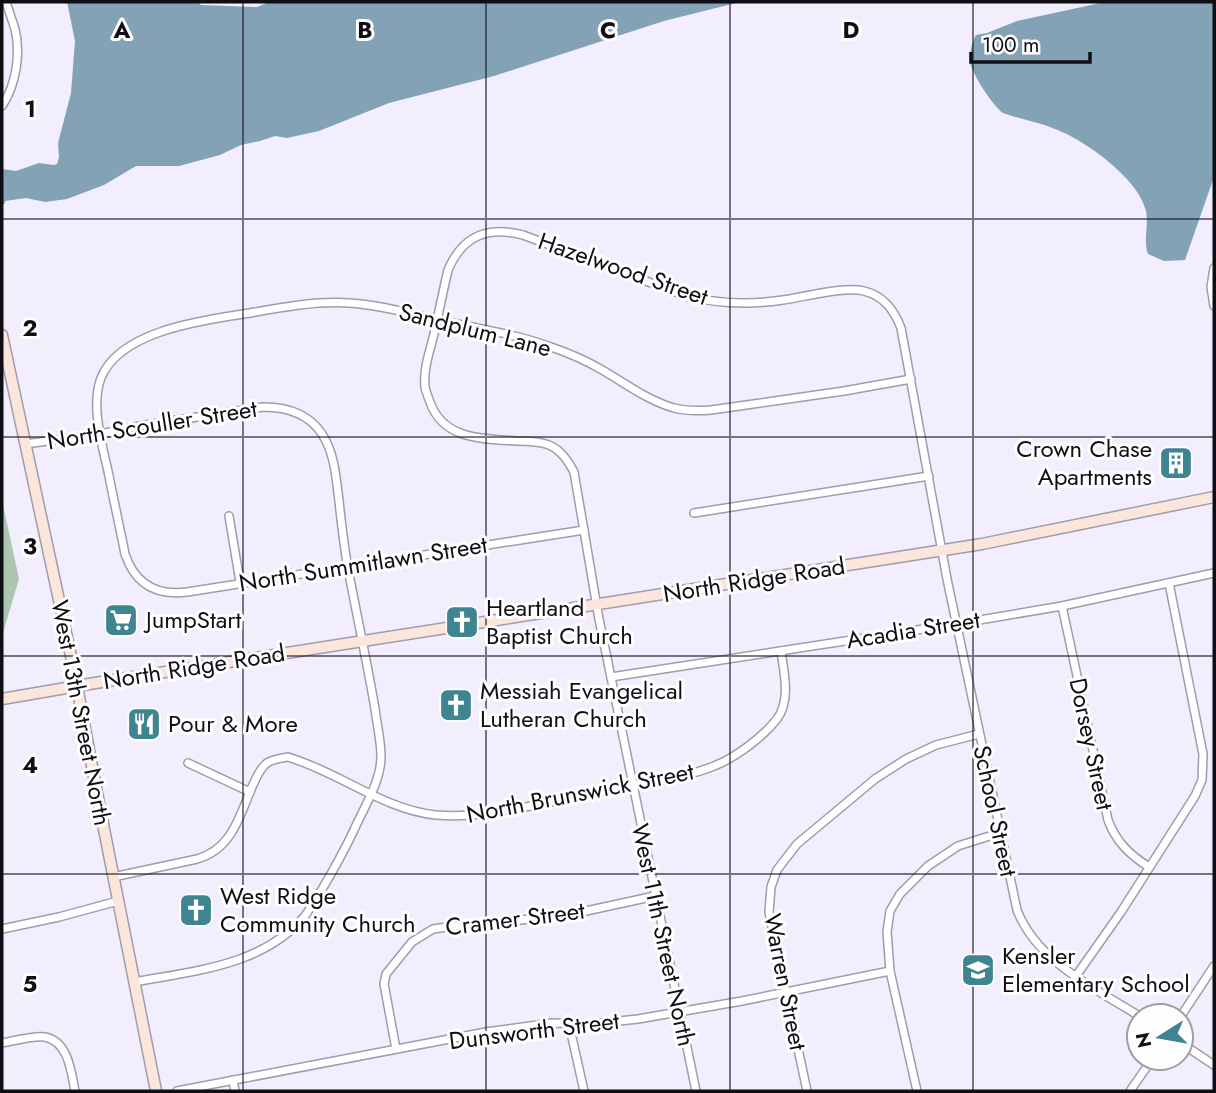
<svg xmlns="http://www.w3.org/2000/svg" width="1216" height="1093" font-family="Jost,sans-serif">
	<rect width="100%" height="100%" fill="#f2eefd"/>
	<!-- green -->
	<polygon fill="#acc6b1" points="2,500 19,579 2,636"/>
	<!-- water -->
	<g fill="#84a2b5">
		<polygon points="67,2 198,2 201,5 257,7 269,2 740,2 664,21 494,76 389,103 319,131 287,138 275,136 260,141 241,145 220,155 179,166 136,166 104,185 67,199 45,202 26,198 5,201 5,203 2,205 2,169 16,171 39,163 54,165 57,164 59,157 58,143 71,93 75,41"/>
		<path d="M1105 2H1214V177L1185 260 1164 261 1148 254C1143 241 1149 225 1146 211 1139 179 1085 140 1055 129 1038 122 1020 119 1003 113 993 106 972 74 970 62 969 55 972 42 976 35L987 33 1017 21Z"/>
	</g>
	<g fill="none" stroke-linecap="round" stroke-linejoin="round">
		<!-- street casing -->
		<g stroke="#a09bad" stroke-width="10">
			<g id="street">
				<path d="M2 106C16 85 21 54 15 29 12 20 9 11 6 2"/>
				<polyline points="1214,268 1211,287 1214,306"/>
				<path d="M25 444 100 434 145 425 263 407C286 407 309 414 322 434 335 454 336 478 339 501 342 529 345 557 351 584 359 626 368 667 375 709 377 725 381 741 381 756 381 782 364 807 354 830 344 851 333 871 321 891 315 899 310 910 304 917 262 966 193 971 134 982"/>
				<polyline points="694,513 929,476"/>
				<polyline points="229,516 240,582"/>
				<path d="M584 530 187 592C156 596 135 584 125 554 120 528 114 502 109 476 103 447 90 406 101 378 120 330 205 320 250 313 283 307 316 301 350 303 381 305 412 314 443 321 479 329 516 334 551 347 569 353 587 361 604 371 626 384 649 401 674 408 686 411 698 411 711 410L844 391 911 379"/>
				<path d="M1062 606 1108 820C1116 842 1130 855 1149 867"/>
				<polyline points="611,677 956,624 1062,606 1214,573"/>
				<polyline points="188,763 250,792"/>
				<path d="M113 877 197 859C232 849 239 817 252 787 256 779 259 769 267 763 273 759 281 758 288 757 339 772 384 810 436 815 469 818 499 812 531 806 561 800 591 794 620 788 648 782 688 777 714 766 735 758 763 737 777 719 791 700 784 673 781 651"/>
				<polyline points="2,929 59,917 118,901"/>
				<polyline points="1076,976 1121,912 1195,796 1202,780 1203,754 1169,583"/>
				<polyline points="1181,1016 1214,966"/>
				<polyline points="569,1024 584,1091"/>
				<path d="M2 1043C13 1041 35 1035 45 1037 69 1042 71 1072 75 1091"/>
				<polyline points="1181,1043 1214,1065"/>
				<polyline points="396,1049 384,984 386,974 412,942 433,929 447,927 531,919 586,911 655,896"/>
				<polyline points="233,1080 235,1091"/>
				<polyline points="177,1091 486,1032 552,1023 590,1024 638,1019 742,1001 890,971"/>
				<path d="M696 1091 599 619 574 472C568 461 561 450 549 445 539 441 527 441 517 441 484 439 443 440 430 402 428 397 426 392 425 387 423 369 430 351 434 334 439 312 443 291 448 270 463 235 488 226 523 235L686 296C719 304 750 305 783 300 805 297 844 286 864 291 884 296 894 310 901 328L947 579 1017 910C1037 962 1095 988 1139 1016"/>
				<polyline points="807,1091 769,912 771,887 777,870 797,844 875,779 906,759 936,745 979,734"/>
				<polyline points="917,1091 890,971 887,932 890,911 900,894 928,866 958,846 999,833"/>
				<polyline points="1130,1091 1153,1058"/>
			</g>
		</g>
		<!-- secondary casing -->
		<g stroke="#a09bad" stroke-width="13">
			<g id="secondary">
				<polyline points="2,335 74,670 101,814 156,1091"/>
				<polyline points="2,699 95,683 982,544 1214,497"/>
			</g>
		</g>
		<!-- street -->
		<use href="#street" stroke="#fff" stroke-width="7"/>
		<!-- secondary -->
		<use href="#secondary" stroke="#fbe6dc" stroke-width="10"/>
	</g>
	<!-- grid -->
	<path fill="none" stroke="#100e15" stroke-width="2" stroke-opacity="0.55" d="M243 2V1091M486 2V1091M730 2V1091M973 2V1091M2 219H1214M2 437H1214M2 656H1214M2 874H1214"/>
	<!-- icons -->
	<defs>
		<g id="building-square" transform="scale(1.75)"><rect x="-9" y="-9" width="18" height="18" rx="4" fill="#3f8491" stroke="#fefefe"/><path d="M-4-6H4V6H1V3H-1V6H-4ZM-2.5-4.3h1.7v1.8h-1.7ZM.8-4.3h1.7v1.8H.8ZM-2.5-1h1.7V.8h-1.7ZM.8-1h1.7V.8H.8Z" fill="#fff"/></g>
		<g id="supermarket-square" transform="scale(1.75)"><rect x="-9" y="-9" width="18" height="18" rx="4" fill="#3f8491" stroke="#fefefe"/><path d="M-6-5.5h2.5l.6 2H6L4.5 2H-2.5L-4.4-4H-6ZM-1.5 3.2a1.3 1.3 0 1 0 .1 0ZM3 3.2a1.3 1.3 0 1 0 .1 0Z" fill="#fff"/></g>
		<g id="church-square" transform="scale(1.75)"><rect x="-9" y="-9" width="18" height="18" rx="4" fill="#3f8491" stroke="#fefefe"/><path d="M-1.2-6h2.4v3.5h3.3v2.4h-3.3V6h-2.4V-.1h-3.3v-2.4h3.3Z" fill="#fff"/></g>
		<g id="restaurant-square" transform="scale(1.75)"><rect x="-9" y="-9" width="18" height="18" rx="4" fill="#3f8491" stroke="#fefefe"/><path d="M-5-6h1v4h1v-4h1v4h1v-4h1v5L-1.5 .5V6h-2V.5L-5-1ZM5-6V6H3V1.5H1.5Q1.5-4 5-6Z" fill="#fff"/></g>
		<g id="school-square" transform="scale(1.75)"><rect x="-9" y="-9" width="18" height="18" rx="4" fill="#3f8491" stroke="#fefefe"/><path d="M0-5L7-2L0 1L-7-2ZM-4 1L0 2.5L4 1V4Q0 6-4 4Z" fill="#fff"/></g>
	</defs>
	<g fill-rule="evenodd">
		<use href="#building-square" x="1176" y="463"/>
		<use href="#supermarket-square" x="121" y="620"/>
		<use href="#church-square" x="462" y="622"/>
		<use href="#church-square" x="456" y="705"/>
		<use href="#restaurant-square" x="144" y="724"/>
		<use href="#church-square" x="196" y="910"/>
		<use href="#school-square" x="978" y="970"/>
	</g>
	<g text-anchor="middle" stroke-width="6" stroke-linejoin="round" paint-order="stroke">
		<!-- street labels -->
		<g font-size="24" fill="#100e15" stroke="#fefefe">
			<text transform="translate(623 269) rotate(19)" y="8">Hazelwood Street</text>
			<text transform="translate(475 330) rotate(14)" y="8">Sandplum Lane</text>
			<text transform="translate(152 425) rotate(-9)" y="8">North Scouller Street</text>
			<text transform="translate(363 564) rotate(-9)" y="8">North Summitlawn Street</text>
			<text transform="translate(754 580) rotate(-9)" y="8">North Ridge Road</text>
			<text transform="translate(913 630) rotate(-9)" y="8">Acadia Street</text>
			<text transform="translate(194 667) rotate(-9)" y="8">North Ridge Road</text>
			<text transform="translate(81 713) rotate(79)" y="8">West 13th Street North</text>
			<text transform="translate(1091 744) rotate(78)" y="8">Dorsey Street</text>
			<text transform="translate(580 793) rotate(-11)" y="8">North Brunswick Street</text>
			<text transform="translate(995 811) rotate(78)" y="8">School Street</text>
			<text transform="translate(515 919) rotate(-7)" y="8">Cramer Street</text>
			<text transform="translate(663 935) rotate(78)" y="8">West 11th Street North</text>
			<text transform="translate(785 982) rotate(79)" y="8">Warren Street</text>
			<text transform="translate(534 1031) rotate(-7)" y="8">Dunsworth Street</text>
		</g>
		<!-- poi labels -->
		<g font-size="24" fill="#100e15" stroke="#fefefe" text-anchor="start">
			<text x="1152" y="457" text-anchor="end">Crown Chase<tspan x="1152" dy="28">Apartments</tspan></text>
			<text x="486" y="616">Heartland<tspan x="486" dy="28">Baptist Church</tspan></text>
			<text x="146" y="628">JumpStart</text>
			<text x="480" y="699">Messiah Evangelical<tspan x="480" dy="28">Lutheran Church</tspan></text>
			<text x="168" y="732">Pour &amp; More</text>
			<text x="220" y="904">West Ridge<tspan x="220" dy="28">Community Church</tspan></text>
			<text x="1002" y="964">Kensler<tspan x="1002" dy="28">Elementary School</tspan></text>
		</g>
	</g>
	<g font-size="23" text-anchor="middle" font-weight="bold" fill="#100e15" stroke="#fefefe" stroke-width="6" stroke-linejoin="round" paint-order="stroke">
		<text x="122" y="38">A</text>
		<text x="365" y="38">B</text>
		<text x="608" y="38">C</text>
		<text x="851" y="38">D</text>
		<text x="30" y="117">1</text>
		<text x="30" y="336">2</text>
		<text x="30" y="554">3</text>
		<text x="30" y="773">4</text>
		<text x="30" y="992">5</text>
	</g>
	<!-- border -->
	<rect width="1216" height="1093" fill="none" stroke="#100e15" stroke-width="7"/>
	<!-- north arrow -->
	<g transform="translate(1160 1037) rotate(259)"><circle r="33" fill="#fefefe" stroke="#9f9ea1" stroke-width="2"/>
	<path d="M0-5L12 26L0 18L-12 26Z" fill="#3f8491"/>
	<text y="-10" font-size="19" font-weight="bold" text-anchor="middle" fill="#100e15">N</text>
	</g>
	<!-- scale -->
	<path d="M971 52v10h119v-10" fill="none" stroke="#100e15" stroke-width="3.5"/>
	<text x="982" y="52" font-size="21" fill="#100e15" stroke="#fefefe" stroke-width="5" paint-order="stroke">100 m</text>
</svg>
